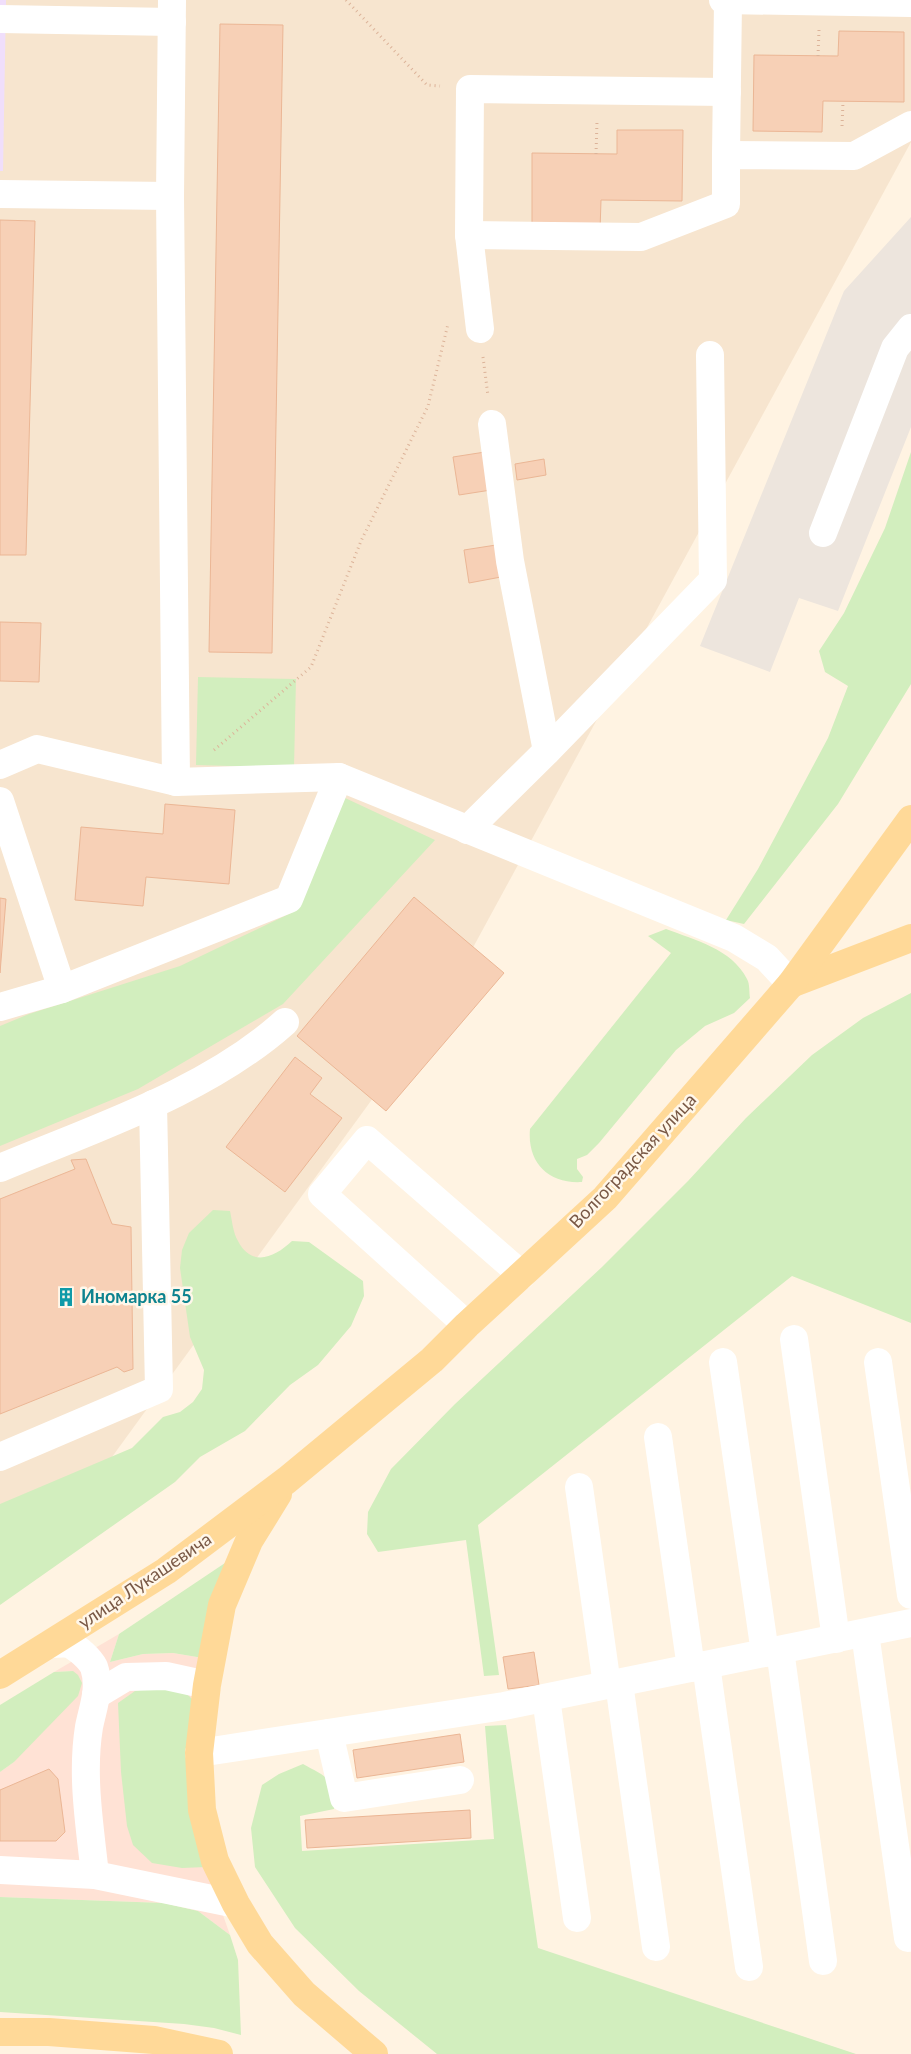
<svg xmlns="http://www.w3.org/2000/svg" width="911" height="2054" font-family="Lato,sans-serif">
	<rect width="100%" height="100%" fill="#fff3e2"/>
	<!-- residential -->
	<polygon fill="#f7e5cf" points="0,0 911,0 911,142 445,999 64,1523 0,1558"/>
	<!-- commercial -->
	<polygon fill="#ffe2d5" points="119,1634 110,1662 143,1654 173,1653 203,1658 206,1867 230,1935 198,1911 164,1903 0,1897 0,1772 14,1762 73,1671 54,1672"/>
	<!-- industrial -->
	<polygon fill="#ede5dd" points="911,217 911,427 838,611 799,598 770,672 700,646 844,291"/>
	<!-- education -->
	<polygon fill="#f0defb" points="0,0 6,0 3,171 0,171"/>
	<!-- green -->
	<g fill="#d2eebe">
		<polygon points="911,452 911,684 838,804 744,924 726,920 758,869 828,738 848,686 825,672 819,651 844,613 885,528"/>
		<polygon points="198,677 296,679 294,768 196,765"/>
		<polygon points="343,797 435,840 283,1004 138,1089 0,1146 0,1026 29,1014 180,966 293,912"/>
		<path d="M666 929C695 940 732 949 747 979 750 984 749 992 750 998L734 1013 705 1026 676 1050 599 1143 587 1155 577 1159V1169L583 1177 582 1182C548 1184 527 1162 530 1129L671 953 648 936Z"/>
		<polygon points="911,993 911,1323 792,1276 478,1525 499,1675 484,1676 466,1540 378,1552 367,1534 368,1512 391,1469 455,1404 602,1267 688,1181 746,1118 812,1055 863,1018"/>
		<path d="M213 1210 230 1211C232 1220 233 1233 238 1241 252 1268 275 1257 292 1241L309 1242 363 1281 364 1296 351 1326 318 1365 290 1385 245 1431 200 1457 175 1482 0 1605V1504L132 1448 163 1417 180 1412 193 1402 202 1389 204 1370 190 1337 180 1268 182 1250 189 1233Z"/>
		<polygon points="228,1561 203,1658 173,1653 143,1654 110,1662 119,1634"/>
		<polygon points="73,1671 78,1675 82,1683 78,1696 14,1762 0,1772 0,1705 54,1672"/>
		<polygon points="152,1688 183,1690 193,1700 206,1867 182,1868 152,1863 133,1845 127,1826 121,1772 118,1703 135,1691"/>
		<path d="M506 1725 538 1948 856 2054H437L359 1991 295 1928 255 1867 251 1828 262 1785 279 1774 303 1764C326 1777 338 1779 334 1809L300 1816 302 1851 494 1839 485 1726Z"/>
		<polygon points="0,1897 164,1903 198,1911 230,1935 238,1960 241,2035 214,2028 184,2024 0,2012"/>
	</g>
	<!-- building -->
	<g fill="#f7d0b6" stroke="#ebb695">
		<polygon points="220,24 283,25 272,653 209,652"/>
		<polygon points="839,31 904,32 904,102 823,101 822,132 753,131 754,55 838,56"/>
		<polygon points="617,130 683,130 682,201 601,200 600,231 532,230 532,153 617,154"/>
		<polygon points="0,220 35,221 26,555 0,555"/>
		<polygon points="485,452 491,490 459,495 453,457"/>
		<polygon points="544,459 546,475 517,480 515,464"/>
		<polygon points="496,545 501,577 469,583 464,550"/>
		<polygon points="0,622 41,623 39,682 0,681"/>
		<polygon points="165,804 235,810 229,884 146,877 143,906 75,900 81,827 163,834"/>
		<polygon points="414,897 504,973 386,1111 297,1036"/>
		<polygon points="0,898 6,899 0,973"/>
		<polygon points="295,1057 322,1078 310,1094 342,1118 285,1192 226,1147"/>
		<polygon points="86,1159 112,1224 131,1227 133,1369 124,1372 117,1367 0,1414 0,1199 75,1169 71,1160"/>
		<polygon points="534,1652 539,1685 508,1689 503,1657"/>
		<polygon points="460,1734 464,1762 357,1778 353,1750"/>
		<polygon points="49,1769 58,1779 65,1832 56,1841 0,1841 0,1790"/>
		<polygon points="470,1810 471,1838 307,1848 305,1820"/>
	</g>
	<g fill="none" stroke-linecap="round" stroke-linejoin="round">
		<!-- path -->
		<g stroke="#dcb399" stroke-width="3" stroke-dasharray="1 4" stroke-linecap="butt">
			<polyline points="346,0 427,85 440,86"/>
			<polyline points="818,56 819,30"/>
			<polyline points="842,126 843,102"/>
			<polyline points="596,154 597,121"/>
			<polyline points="483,357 488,396"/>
			<polyline points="214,750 311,667 361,541 428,406 448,324"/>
		</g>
		<!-- minor -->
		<g stroke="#fff" stroke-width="28">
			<polyline points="172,0 170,196 176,782"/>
			<polyline points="723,0 911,3"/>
			<polyline points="0,19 172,22"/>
			<polyline points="726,155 728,1"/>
			<polyline points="0,194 170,196"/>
			<polyline points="469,235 641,237 726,204 726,155 854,156 911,125"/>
			<polyline points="480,329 469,235 470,89 727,92"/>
			<polyline points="492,424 510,561 547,751"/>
			<polyline points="823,533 895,348 911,328"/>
			<polyline points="0,765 37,749 176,782 339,777 734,938 767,958 791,984"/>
			<polyline points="0,801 62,989"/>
			<polyline points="467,830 547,751 713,580 710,355"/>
			<polyline points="0,1007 62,989 289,899 339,777"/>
			<path d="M0 1168C95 1128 207 1092 285 1022"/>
			<polyline points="467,1325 322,1194 367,1140 522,1275"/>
			<polyline points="794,1339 836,1639"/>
			<polyline points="723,1362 765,1653"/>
			<polyline points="878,1362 911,1595"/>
			<polyline points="658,1437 691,1668"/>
			<polyline points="0,1457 159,1389 153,1104"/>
			<polyline points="579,1487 607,1685"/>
			<polyline points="865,1633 908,1938"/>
			<path d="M50 1644C56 1644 64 1643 69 1644 78 1648 90 1659 94 1667 101 1688 93 1707 89 1727 81 1776 90 1827 95 1875"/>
			<polyline points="780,1650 823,1961"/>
			<polyline points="706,1665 749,1967"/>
			<polyline points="619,1683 656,1947"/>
			<polyline points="96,1695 126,1677 166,1676 207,1685"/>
			<polyline points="546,1698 577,1918"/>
			<polyline points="329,1733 344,1798 460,1780"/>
			<polyline points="199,1753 504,1706 911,1623"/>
			<polyline points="0,1870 95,1875 236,1904"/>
		</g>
		<!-- major -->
		<g stroke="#ffd998" stroke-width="28">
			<polyline points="791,984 911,938"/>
			<polyline points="278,1494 249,1541 222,1605 207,1685 199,1753 202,1810 215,1861 236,1904 260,1944 304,1994 374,2054"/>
			<polyline points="0,1675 166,1571 287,1480 432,1360 467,1325 605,1198 791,984 911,819"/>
			<polyline points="0,2032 49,2032 154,2040 219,2054"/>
		</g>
	</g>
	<!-- icons -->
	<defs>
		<g id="building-bare" transform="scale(1.5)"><path d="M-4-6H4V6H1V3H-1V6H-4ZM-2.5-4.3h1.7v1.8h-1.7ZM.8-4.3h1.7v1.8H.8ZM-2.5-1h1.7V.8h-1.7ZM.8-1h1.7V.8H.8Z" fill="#0f9aa8" stroke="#fff7ea" stroke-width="2.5" paint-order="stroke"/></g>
	</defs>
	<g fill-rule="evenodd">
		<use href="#building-bare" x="66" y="1297"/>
	</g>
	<g text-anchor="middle" stroke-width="5" stroke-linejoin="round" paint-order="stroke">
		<!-- street labels -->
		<g font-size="18" fill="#795845" stroke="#fff7ea">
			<text transform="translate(633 1161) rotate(-47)" y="6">Волгоградская улица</text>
			<text transform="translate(145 1581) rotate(-34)" y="6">улица Лукашевича</text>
		</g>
		<!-- culture labels -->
		<g font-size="18" font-weight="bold" fill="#0d838f" stroke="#fff7ea" text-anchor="start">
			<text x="81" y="1303">Иномарка 55</text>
		</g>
	</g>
</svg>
